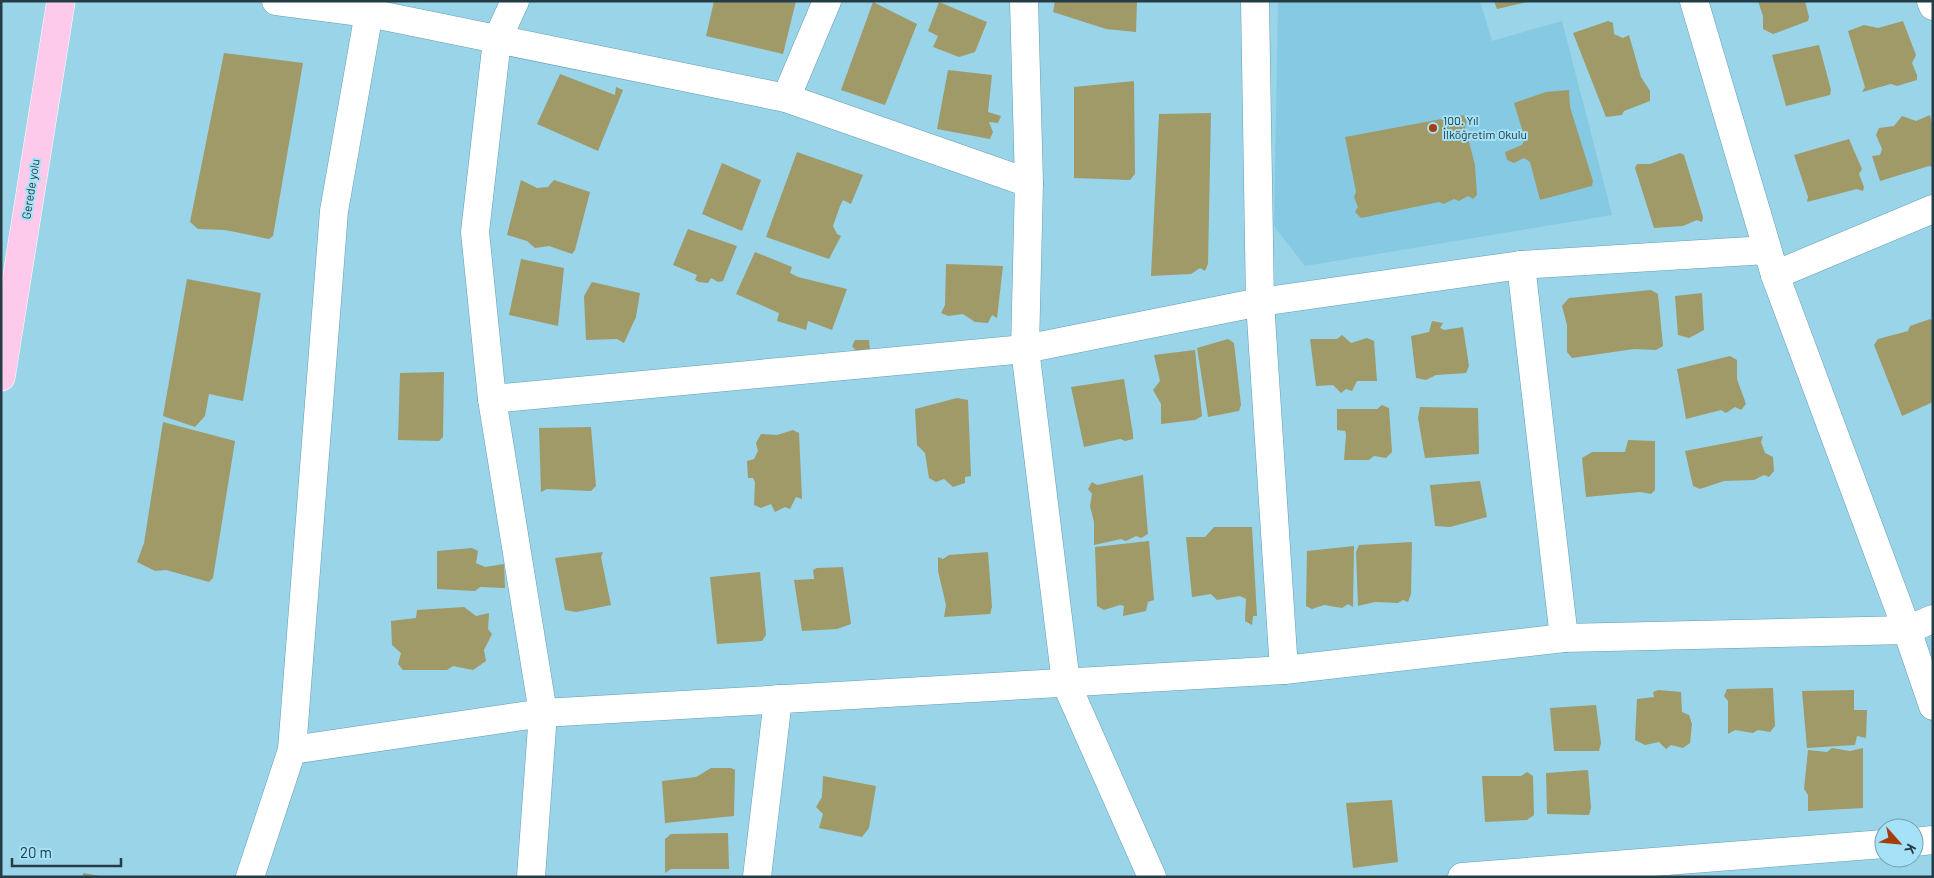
<svg xmlns="http://www.w3.org/2000/svg" width="1934" height="878" font-family="Barlow,sans-serif">
	<rect width="100%" height="100%" fill="#99d4e9"/>
	<!-- built -->
	<polygon fill="#85c9e2" points="1278,1 1480,1 1492,41 1562,21 1612,215 1305,266 1274,226"/>
	<!-- building -->
	<g fill="#a09a69">
		<polygon points="714,1 796,1 783,54 706,36"/>
		<polygon points="1055,1 1137,1 1136,32 1106,29 1053,12"/>
		<polygon points="1494,1 1527,1 1527,2 1497,9"/>
		<polygon points="1758,1 1805,1 1809,17 1808,21 1773,34 1763,29 1763,16"/>
		<polygon points="873,2 917,24 885,105 841,90"/>
		<polygon points="939,2 987,22 975,52 959,57 933,47 938,36 928,31"/>
		<polygon points="1608,21 1613,23 1614,34 1623,38 1629,35 1641,77 1650,91 1650,101 1624,111 1622,115 1606,117 1573,33"/>
		<polygon points="1903,21 1916,55 1912,63 1917,75 1917,80 1897,86 1891,84 1862,92 1865,87 1848,31 1864,25 1878,28"/>
		<polygon points="1819,45 1831,90 1830,95 1786,106 1772,55"/>
		<polygon points="224,53 303,63 273,236 269,239 225,230 198,229 190,222"/>
		<polygon points="948,70 992,75 988,112 1001,116 998,123 989,122 993,132 990,139 937,129"/>
		<polygon points="560,74 615,95 616,87 623,90 598,151 537,124"/>
		<polygon points="1134,81 1135,174 1130,180 1074,178 1074,87"/>
		<polygon points="1569,90 1570,107 1593,181 1592,186 1540,200 1530,162 1524,158 1514,163 1507,160 1505,152 1522,145 1525,139 1514,103 1546,92"/>
		<polygon points="1211,113 1208,264 1205,271 1200,268 1191,274 1151,276 1159,114"/>
		<polygon points="1463,115 1467,121 1465,126 1475,165 1477,195 1473,199 1468,196 1459,201 1454,199 1444,204 1439,202 1361,218 1355,212 1358,207 1354,197 1356,192 1345,137"/>
		<polygon points="1930,115 1933,128 1933,167 1929,166 1880,181 1872,156 1880,155 1882,149 1876,135 1879,128 1894,126 1902,116 1916,121"/>
		<polygon points="1849,139 1862,169 1859,174 1864,187 1863,191 1857,189 1807,202 1808,197 1794,155"/>
		<polygon points="797,152 863,175 851,204 843,200 840,206 833,226 837,234 841,236 829,259 766,237"/>
		<polygon points="1680,153 1684,155 1703,217 1702,222 1697,220 1683,226 1654,228 1635,168 1637,164 1650,164"/>
		<polygon points="722,163 761,180 742,231 702,214"/>
		<polygon points="521,180 537,188 548,187 554,180 590,192 575,250 572,254 549,246 535,248 527,241 507,235"/>
		<polygon points="688,229 737,246 723,281 718,282 711,278 708,283 699,282 695,280 697,275 673,265"/>
		<polygon points="755,252 792,267 790,273 798,277 847,289 832,330 808,321 806,330 777,321 779,313 736,294"/>
		<polygon points="521,259 564,268 558,326 509,315"/>
		<polygon points="946,264 1003,266 997,318 992,315 988,323 975,322 963,314 948,316 941,313 945,305"/>
		<polygon points="187,279 261,293 243,401 209,394 205,416 195,427 163,416"/>
		<polygon points="592,282 640,293 636,317 624,343 617,339 586,340 584,296"/>
		<polygon points="1651,290 1658,294 1663,346 1656,350 1634,349 1572,358 1567,352 1567,325 1562,306 1569,298"/>
		<polygon points="1702,293 1704,330 1689,338 1678,335 1675,296"/>
		<polygon points="1930,319 1933,321 1933,402 1902,416 1874,345 1878,339 1908,331 1910,326"/>
		<polygon points="1432,321 1443,323 1440,328 1444,330 1463,327 1469,366 1466,373 1436,375 1426,380 1416,378 1411,336 1429,332"/>
		<polygon points="1342,335 1351,343 1367,338 1374,341 1377,381 1357,381 1352,391 1346,389 1341,393 1333,385 1316,386 1310,339 1337,339"/>
		<polygon points="1228,339 1234,343 1241,405 1239,411 1208,417 1197,348"/>
		<polygon points="855,340 869,340 870,350 857,352 852,346"/>
		<polygon points="1195,350 1202,416 1195,420 1161,424 1161,404 1153,390 1160,381 1154,355"/>
		<polygon points="1730,356 1737,360 1737,379 1746,404 1741,410 1735,407 1726,413 1721,410 1686,419 1677,369"/>
		<polygon points="444,372 443,437 439,441 398,440 400,373"/>
		<polygon points="1124,379 1133,434 1133,439 1125,441 1120,439 1084,447 1071,387"/>
		<polygon points="957,398 968,400 971,476 965,477 965,483 953,487 944,479 936,482 929,478 925,453 917,445 915,409"/>
		<polygon points="1382,405 1389,408 1392,452 1386,458 1374,456 1369,460 1344,460 1346,435 1345,431 1337,430 1337,409 1377,409"/>
		<polygon points="1420,407 1478,408 1479,454 1425,458 1418,418"/>
		<polygon points="163,422 235,441 213,578 209,582 166,570 155,571 137,562 144,543"/>
		<polygon points="591,427 596,486 591,491 547,489 541,492 539,428"/>
		<polygon points="793,430 799,433 802,499 796,497 790,509 785,507 775,512 771,504 761,508 754,505 755,482 753,478 748,478 747,461 754,459 758,451 756,443 761,434 777,435"/>
		<polygon points="1763,436 1761,442 1765,453 1773,457 1774,471 1769,477 1764,475 1754,480 1724,481 1700,489 1693,486 1685,451"/>
		<polygon points="1628,440 1655,441 1655,490 1651,494 1640,492 1586,497 1582,458 1592,452 1625,452"/>
		<polygon points="1143,475 1148,534 1141,538 1136,536 1126,541 1121,539 1094,545 1094,522 1090,506 1092,494 1088,489 1092,482 1097,485"/>
		<polygon points="1480,481 1487,517 1450,527 1435,526 1430,485"/>
		<polygon points="1214,527 1252,527 1257,616 1253,616 1252,625 1245,621 1246,599 1240,596 1217,600 1211,594 1192,597 1186,537 1205,537"/>
		<polygon points="1149,541 1154,600 1148,602 1146,611 1123,616 1124,606 1120,605 1104,610 1097,606 1095,547"/>
		<polygon points="1412,542 1411,594 1408,602 1403,600 1398,603 1375,602 1358,606 1356,552 1359,545"/>
		<polygon points="1354,546 1353,607 1348,604 1342,608 1324,605 1312,609 1306,606 1307,551"/>
		<polygon points="472,548 478,551 476,563 485,567 504,564 505,588 480,587 475,591 437,589 437,551"/>
		<polygon points="603,552 601,557 611,605 576,612 565,610 555,558"/>
		<polygon points="988,552 992,607 990,614 944,617 946,605 938,571 938,557 943,559 949,555"/>
		<polygon points="843,567 851,624 837,629 802,631 794,580 814,579 813,570 817,568"/>
		<polygon points="760,572 766,635 762,641 717,644 710,577"/>
		<polygon points="464,607 476,616 489,613 488,629 492,634 484,650 486,661 473,670 453,666 447,670 403,670 398,664 401,653 392,645 391,621 416,618 417,610"/>
		<polygon points="1773,688 1775,726 1770,732 1758,730 1753,733 1735,730 1728,734 1728,701 1724,696 1727,689"/>
		<polygon points="1658,690 1681,692 1682,712 1689,715 1692,724 1690,743 1683,748 1671,745 1666,749 1659,742 1645,745 1635,740 1637,699 1654,697 1653,692"/>
		<polygon points="1854,690 1854,710 1867,710 1866,738 1857,736 1855,745 1807,748 1802,691"/>
		<polygon points="1596,705 1601,743 1599,751 1554,751 1550,708"/>
		<polygon points="1832,748 1850,751 1863,748 1863,808 1808,811 1808,795 1804,789 1808,750 1827,752"/>
		<polygon points="711,768 731,768 735,770 734,816 665,823 662,781 696,777"/>
		<polygon points="1588,770 1591,808 1589,815 1547,814 1546,773"/>
		<polygon points="1527,772 1533,776 1534,815 1527,820 1485,822 1482,776 1521,776"/>
		<polygon points="823,776 876,786 869,828 862,837 819,828 823,814 816,807 822,797"/>
		<polygon points="1392,800 1398,862 1353,868 1346,803"/>
		<polygon points="728,833 729,869 671,869 665,873 665,839 671,834"/>
		<polygon points="83,873 101,876 101,877 83,877"/>
	</g>
	<g fill="none" stroke-linecap="round" stroke-linejoin="round">
		<!-- minor casing -->
		<g stroke="#649eb3" stroke-width="29">
			<g id="minor">
				<polyline points="276,1 369,13 786,98 1029,183"/>
				<polyline points="515,1 497,40 475,232 492,399 543,713 531,877"/>
				<polyline points="1024,1 1029,183 1025,349 1066,683 1152,877"/>
				<polyline points="1255,1 1260,302 1284,670"/>
				<polyline points="1694,1 1775,275 1907,630 1933,706"/>
				<polyline points="1931,1 1933,6"/>
				<polyline points="786,98 827,1"/>
				<polyline points="1521,265 1564,638"/>
				<polyline points="1775,275 1933,209"/>
				<polyline points="492,399 1025,349 1260,302 1521,265 1767,250"/>
				<polyline points="292,750 334,211 371,1"/>
				<polyline points="1914,842 1933,840"/>
				<polyline points="250,877 292,750 543,713 1284,670 1564,638 1907,630 1933,619"/>
				<polyline points="757,877 778,699"/>
				<polyline points="1462,877 1884,844"/>
			</g>
		</g>
		<!-- major casing -->
		<g stroke="#fff" stroke-width="29">
			<polyline id="major" points="1,377 61,1"/>
		</g>
		<!-- minor -->
		<use href="#minor" stroke="#fff" stroke-width="28"/>
		<!-- major -->
		<use href="#major" stroke="#fecaeb" stroke-width="28"/>
	</g>
	<!-- markers -->
	<circle fill="#a43f0d" stroke="#a5e1f7" stroke-width="2" cx="1433" cy="128" r="5"/>
	<g text-anchor="middle" stroke-width="4" stroke-linejoin="round" paint-order="stroke">
		<!-- poi labels -->
		<g font-size="12" fill="#243c45" stroke="#a5e1f7" text-anchor="start">
			<text x="1443" y="125">100. Yıl<tspan x="1443" dy="14">İlköğretim Okulu</tspan></text>
		</g>
		<!-- street labels -->
		<g font-size="12" fill="#243c45" stroke="#a5e1f7">
			<text transform="translate(31 189) rotate(-81)" y="4">Gerede yolu</text>
		</g>
	</g>
	<!-- border -->
	<rect width="1934" height="878" fill="none" stroke="#243c45" stroke-width="5"/>
	<!-- north arrow -->
	<g transform="translate(1899 843) rotate(117)"><circle r="24" fill="#a5e1f7" stroke="#719fb0"/>
	<path d="M0-4L9 19L0 12L-9 19Z" fill="#a43f0d"/>
	<text y="-8" font-size="14" font-weight="bold" text-anchor="middle" fill="#243c45">K</text>
	</g>
	<!-- scale -->
	<path d="M12 858v8h109v-8" fill="none" stroke="#243c45" stroke-width="2.5"/>
	<text x="20" y="858" font-size="15" fill="#243c45" stroke="#a5e1f7" stroke-width="4" paint-order="stroke">20 m</text>
</svg>
